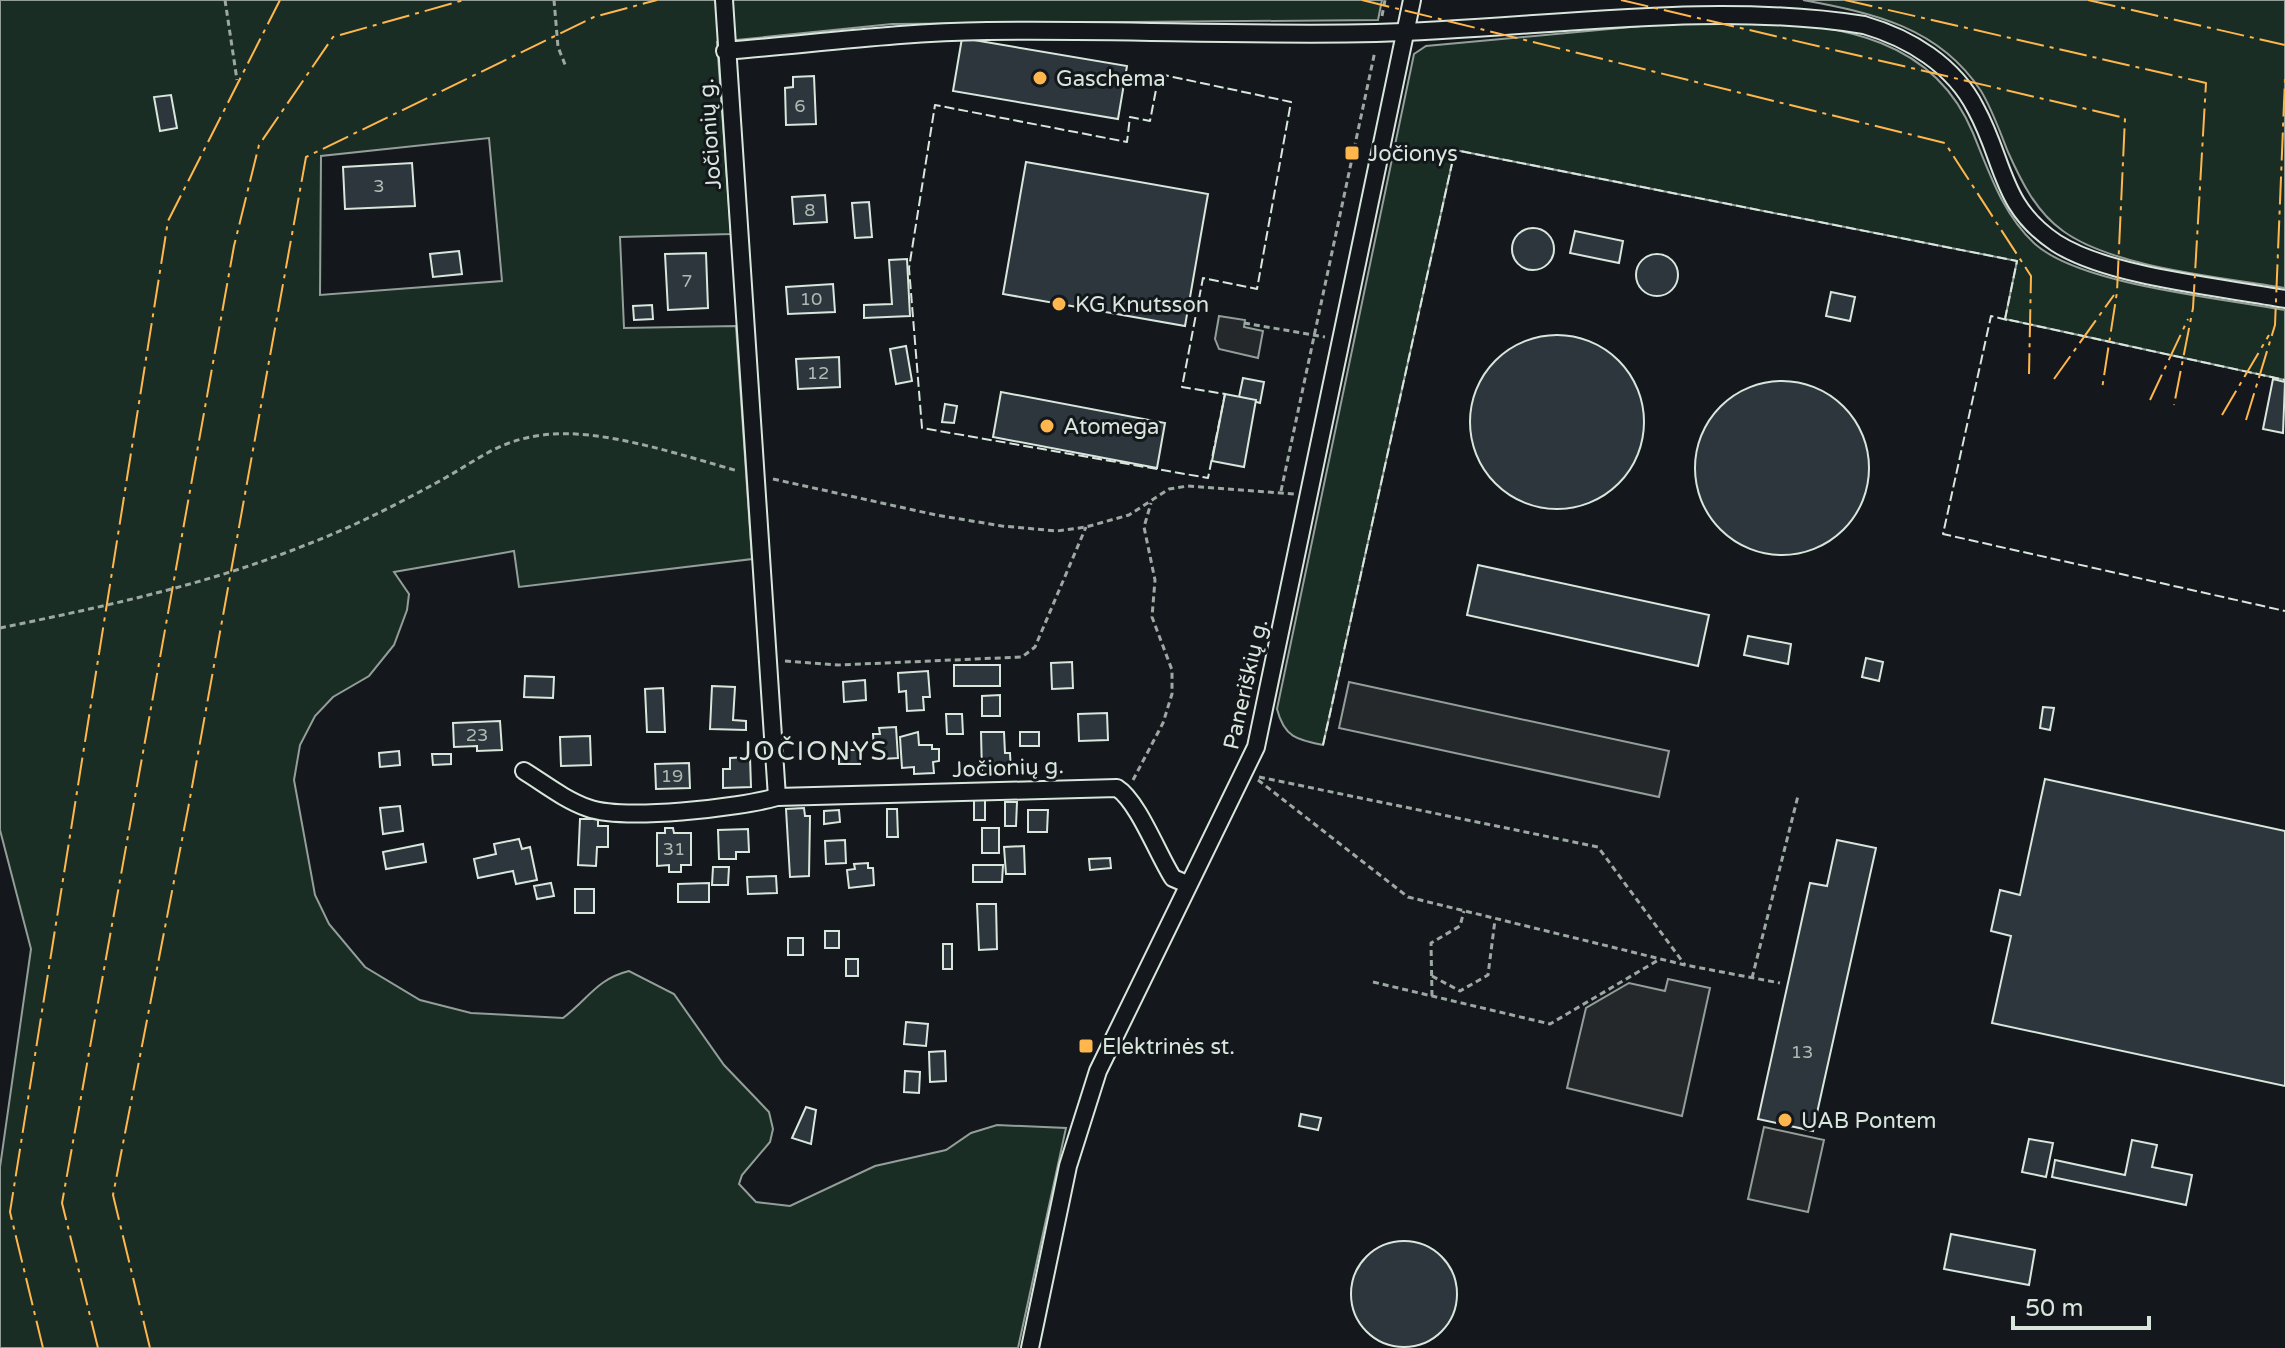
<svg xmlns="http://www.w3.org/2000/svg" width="2285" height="1348" font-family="'Varela Round',sans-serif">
	<rect width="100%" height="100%" fill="#14181c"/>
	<!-- green -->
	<g fill="#1a2d24" stroke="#939e99" stroke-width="2" fill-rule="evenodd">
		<path d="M0 0H1382L1378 20 892 24 717 42 731 234 620 237 624 328 736 326 752 559 519 587 514 551 394 572 409 594 407 610 394 645 369 676 333 697 315 716 300 745 294 780 315 895 329 924 365 967 420 1000 471 1013 563 1018C589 998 597 979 629 971L674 994 724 1065 769 1112 773 1129 770 1142 742 1175 739 1184 756 1202 790 1206 875 1166 946 1150 971 1133 997 1125 1066 1128 1018 1348H0V1167L31 949 0 830ZM489 138 502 281 320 295 321 156Z"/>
		<path d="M1803 0H2285V288C2222 277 2114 268 2063 231 2036 212 2021 181 2008 152 2000 132 1992 109 1981 91 1939 27 1873 13 1803 0Z"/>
		<path d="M1738 17C1833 27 1931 32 1973 133 1989 172 2003 215 2035 244 2081 285 2221 298 2285 310V380L2005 319 2017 261 1455 150 1323 745C1297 740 1284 737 1277 709L1414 54 1426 46Z"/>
	</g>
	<!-- parking -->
	<g fill="#24282b" stroke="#939e99" stroke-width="2">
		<polygon points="1219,316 1245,320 1244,327 1263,331 1258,358 1219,349 1215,339"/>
		<polygon points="1349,682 1669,751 1659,797 1339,728"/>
		<polygon points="1668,979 1710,988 1682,1116 1567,1088 1586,1008 1629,983 1665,991"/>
		<polygon points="1764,1127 1824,1140 1808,1212 1748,1199"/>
	</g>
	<!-- building -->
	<g fill="#2c363c" stroke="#d8e6dc" stroke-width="2">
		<polygon points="962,38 1127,66 1118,119 953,91"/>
		<polygon points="814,76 816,124 786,125 785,88 793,87 793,77"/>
		<polygon points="171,95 177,128 160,131 154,97"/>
		<polygon points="1026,162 1208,194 1185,326 1003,294"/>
		<polygon points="412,163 415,206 345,209 343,167"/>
		<polygon points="825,195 827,222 794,224 792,197"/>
		<polygon points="869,202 872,237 855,238 852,203"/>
		<circle cx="1533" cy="249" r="21"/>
		<polygon points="1575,231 1623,241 1619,263 1570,253"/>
		<polygon points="459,251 462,274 433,277 430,254"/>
		<polygon points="706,253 708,308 668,310 665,254"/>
		<circle cx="1657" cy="275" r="21"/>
		<polygon points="907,259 910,316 864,318 864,305 892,304 889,260"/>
		<polygon points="833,284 835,312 788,314 786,287"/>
		<polygon points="1831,292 1855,297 1850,321 1826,316"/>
		<polygon points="652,305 653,319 634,320 633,306"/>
		<circle cx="1557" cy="422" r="87"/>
		<polygon points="906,346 912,381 896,384 890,349"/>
		<polygon points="839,357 840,387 798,389 796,359"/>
		<polygon points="1243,378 1264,382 1260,403 1239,397"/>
		<polygon points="2273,379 2285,382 2283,433 2263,429"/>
		<circle cx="1782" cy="468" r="87"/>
		<polygon points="1001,392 1165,423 1157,468 993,437"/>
		<polygon points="1225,394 1256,400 1244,467 1212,461"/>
		<polygon points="945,404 957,406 954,423 942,422"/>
		<polygon points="1478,565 1709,615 1698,666 1467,615"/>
		<polygon points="1748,636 1791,644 1788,664 1744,655"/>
		<polygon points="1866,658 1883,662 1879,681 1862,677"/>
		<polygon points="1072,662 1073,688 1052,689 1051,663"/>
		<rect x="954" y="665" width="46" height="21"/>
		<polygon points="928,671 930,697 923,697 924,710 907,711 906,691 899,692 898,673"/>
		<polygon points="525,676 554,677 553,698 524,697"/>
		<polygon points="865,680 866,700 844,702 843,682"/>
		<polygon points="712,686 735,687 733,720 746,721 746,730 710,729"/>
		<polygon points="663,688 665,732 647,732 645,689"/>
		<polygon points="1000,695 1000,716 982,716 982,696"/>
		<polygon points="2043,707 2054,708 2050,730 2040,728"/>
		<polygon points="1107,713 1108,740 1079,741 1078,714"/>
		<polygon points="946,714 962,714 963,734 947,734"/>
		<polygon points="500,721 502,750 477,751 477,746 454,747 453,723"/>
		<polygon points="896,727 898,758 881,759 881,749 874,749 873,734 880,734 879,728"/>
		<polygon points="918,732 919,745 932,745 932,749 939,749 939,761 933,762 934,773 914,774 914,767 902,768 900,737"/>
		<polygon points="981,732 1004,732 1005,753 1010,753 1011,772 982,773"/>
		<rect x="1020" y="732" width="19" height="14"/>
		<polygon points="590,736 591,765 561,766 560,737"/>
		<rect x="839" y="750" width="21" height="14"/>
		<polygon points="399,751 400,765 380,767 379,753"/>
		<polygon points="432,754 451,754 451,764 433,765"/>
		<polygon points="750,757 751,787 723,788 723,769 730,769 730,758"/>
		<polygon points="689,763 690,788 656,789 655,764"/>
		<polygon points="2045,779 2285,831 2285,1086 1992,1023 2011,936 1991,931 2000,890 2020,895"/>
		<polygon points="974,799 985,800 985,820 974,820"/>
		<polygon points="1005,802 1017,802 1016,826 1005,826"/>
		<polygon points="400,806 403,831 383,834 380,808"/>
		<polygon points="804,808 805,816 810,816 809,876 790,877 786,809"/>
		<polygon points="887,809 897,809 898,837 887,837"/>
		<polygon points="839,810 840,822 824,824 824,811"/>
		<polygon points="1028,810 1048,810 1047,832 1028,832"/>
		<polygon points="580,819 598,819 598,826 608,826 608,847 597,847 596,866 578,865"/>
		<polygon points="665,828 673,828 674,833 691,833 691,865 681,865 681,872 669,872 669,865 657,866 657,833 665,833"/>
		<rect x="982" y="828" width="17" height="25"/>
		<polygon points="748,829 749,852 736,852 736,859 719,859 718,830"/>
		<polygon points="519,839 522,849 530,847 537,880 516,884 513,871 478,878 474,859 496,854 494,844"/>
		<polygon points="845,840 846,863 826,864 825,841"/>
		<polygon points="1837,840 1876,848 1813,1131 1758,1119 1810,883 1827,886"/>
		<polygon points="423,844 426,862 386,869 383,852"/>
		<polygon points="1024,846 1025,874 1006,874 1004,847"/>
		<polygon points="1110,858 1111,868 1090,870 1089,859"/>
		<polygon points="868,863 868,868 873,868 874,885 849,888 847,870 855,869 854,864"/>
		<polygon points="973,865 1003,865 1002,882 973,882"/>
		<polygon points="713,867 729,867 728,885 712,885"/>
		<polygon points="776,876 777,893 748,894 747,877"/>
		<polygon points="551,883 554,896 537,899 534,886"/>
		<polygon points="709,883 709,902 678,902 678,884"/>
		<rect x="575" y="889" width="19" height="24"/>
		<polygon points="977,904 996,904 997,949 979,950"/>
		<rect x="825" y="931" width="14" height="17"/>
		<rect x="788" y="938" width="15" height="17"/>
		<rect x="943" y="944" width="9" height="25"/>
		<rect x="846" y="959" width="12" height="17"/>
		<polygon points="906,1022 928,1024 926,1046 904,1044"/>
		<polygon points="945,1051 946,1081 930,1082 929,1052"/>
		<polygon points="905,1071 920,1072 919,1093 904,1092"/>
		<polygon points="806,1107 816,1110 811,1144 792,1138"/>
		<polygon points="1301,1114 1321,1118 1318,1130 1299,1126"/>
		<polygon points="2029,1139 2053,1143 2046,1177 2022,1172"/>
		<polygon points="2132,1140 2157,1145 2152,1167 2192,1175 2186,1205 2052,1177 2055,1160 2125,1175"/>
		<polygon points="1951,1234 2035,1250 2029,1285 1944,1269"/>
		<circle cx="1404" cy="1294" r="53"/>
	</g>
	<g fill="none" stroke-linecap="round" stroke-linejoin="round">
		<!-- street casing -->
		<g stroke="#d8e6dc" stroke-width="20">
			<g id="street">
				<polyline points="724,0 777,797"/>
				<path d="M725 51C812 44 900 32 987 31 1117 29 1247 36 1376 33 1537 29 1706 0 1864 25 1909 38 1954 65 1976 109 2005 162 2000 206 2056 243 2109 277 2221 287 2285 299"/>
				<path d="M524 771C545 784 565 800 588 808 623 821 740 808 777 797L1117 788C1138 801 1159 857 1173 878L1187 884"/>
				<polyline points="1030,1348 1068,1166 1098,1071 1256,747 1412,0"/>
			</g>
		</g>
		<!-- path -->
		<g stroke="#9da8a2" stroke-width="3" stroke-dasharray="6 4" stroke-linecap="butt">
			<polyline points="225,0 237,80"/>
			<polyline points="554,0 558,47 566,67"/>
			<polyline points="1382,16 1385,0"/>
			<polyline points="1244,323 1325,337"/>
			<polyline points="773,479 936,515 1002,526 1057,531 1086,527 1129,515 1169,489 1188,486 1294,494"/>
			<polyline points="1281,491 1375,51"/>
			<path d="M0 628C102 607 206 585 303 546 351 528 400 503 445 478 480 458 501 440 543 435 599 427 684 456 738 471"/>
			<polyline points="785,661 838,665 1022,657 1035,647 1086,527"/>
			<polyline points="1259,777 1598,847 1685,965"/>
			<polyline points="1133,780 1163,723 1172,694 1172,670 1152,617 1155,580 1144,527 1151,503"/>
			<polyline points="1258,780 1408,897 1685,965 1780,983"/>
			<polyline points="1432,976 1460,991 1488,975 1495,920"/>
			<polyline points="1752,978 1798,796"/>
			<polyline points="1373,982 1550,1024 1660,959"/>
			<polyline points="1432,996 1431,943 1460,926 1464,911"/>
		</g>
		<!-- street -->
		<use href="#street" stroke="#14181c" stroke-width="16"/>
		<!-- fence -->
		<g stroke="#d8e6dc" stroke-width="2" stroke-dasharray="10 4" stroke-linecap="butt">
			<polygon points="1159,74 1291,102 1257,289 1203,278 1182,387 1225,394 1208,478 922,428 909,268 935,105 1127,142 1130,117 1150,121"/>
			<polyline points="2007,320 1991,316 1943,534 2285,611"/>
			<polyline points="1323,745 1455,150 2017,261 2005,319 2285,380"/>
		</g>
		<!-- power -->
		<g stroke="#ffb74d" stroke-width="2" stroke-dasharray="28 6 4 6" stroke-linecap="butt">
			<polyline points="1362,0 1945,143 2031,276 2029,374"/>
			<polyline points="1621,0 2125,118 2117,292 2102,389"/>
			<polyline points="1845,0 2206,83 2193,308 2174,405"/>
			<polyline points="2088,0 2285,45"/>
			<polyline points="2054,379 2114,295"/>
			<polyline points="2150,400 2188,319"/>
			<polyline points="2222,415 2269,335"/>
			<polyline points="2246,420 2275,325 2285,79"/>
			<polyline points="43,1348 10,1212 168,221 280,0"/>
			<polyline points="98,1348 62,1203 234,246 259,145 333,37 464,0"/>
			<polyline points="150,1348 113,1195 188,809 306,157 594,17 657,0"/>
		</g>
	</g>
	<!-- markers -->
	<g fill="#ffb74d" stroke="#14181c" stroke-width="3">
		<circle cx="1040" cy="78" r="8"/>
		<rect x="1344" y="145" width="16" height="16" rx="4"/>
		<circle cx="1059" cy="304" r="8"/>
		<circle cx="1047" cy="426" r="8"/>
		<rect x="1078" y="1038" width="16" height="16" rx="4"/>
		<circle cx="1785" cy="1120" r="8"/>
	</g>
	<g text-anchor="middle" stroke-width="6" stroke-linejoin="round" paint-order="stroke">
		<!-- number labels -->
		<g font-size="18" fill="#adbab4">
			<text x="800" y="112">6</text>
			<text x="379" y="192">3</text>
			<text x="810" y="216">8</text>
			<text x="687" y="287">7</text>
			<text x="811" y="305">10</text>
			<text x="818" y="379">12</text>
			<text x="477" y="741">23</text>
			<text x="672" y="782">19</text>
			<text x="674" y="855">31</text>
			<text x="1802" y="1058">13</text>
		</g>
		<!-- poi labels -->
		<g font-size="22" fill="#d8e6dc" stroke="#14181c" text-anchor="start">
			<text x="1056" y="86">Gaschema</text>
			<text x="1368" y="161">Jočionys</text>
			<text x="1075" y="312">KG Knutsson</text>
			<text x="1063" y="434">Atomega</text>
			<text x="1102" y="1054">Elektrinės st.</text>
			<text x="1801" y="1128">UAB Pontem</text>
		</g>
		<!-- street labels -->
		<g font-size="22" fill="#d8e6dc" stroke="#14181c">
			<text transform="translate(709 134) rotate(-94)" y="8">Jočionių g.</text>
			<text transform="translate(1245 684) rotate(-77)" y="8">Paneriškių g.</text>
			<text transform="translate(1008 767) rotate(-2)" y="8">Jočionių g.</text>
		</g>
		<!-- quarter labels -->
		<g font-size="26" letter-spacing="2" fill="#d8e6dc" stroke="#14181c">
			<text x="814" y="760">JOČIONYS</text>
		</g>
	</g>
	<!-- scale -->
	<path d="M2013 1316v12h136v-12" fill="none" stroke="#d8e6dc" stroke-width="4"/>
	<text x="2025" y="1316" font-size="24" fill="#d8e6dc" stroke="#14181c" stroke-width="6" paint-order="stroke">50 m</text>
</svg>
